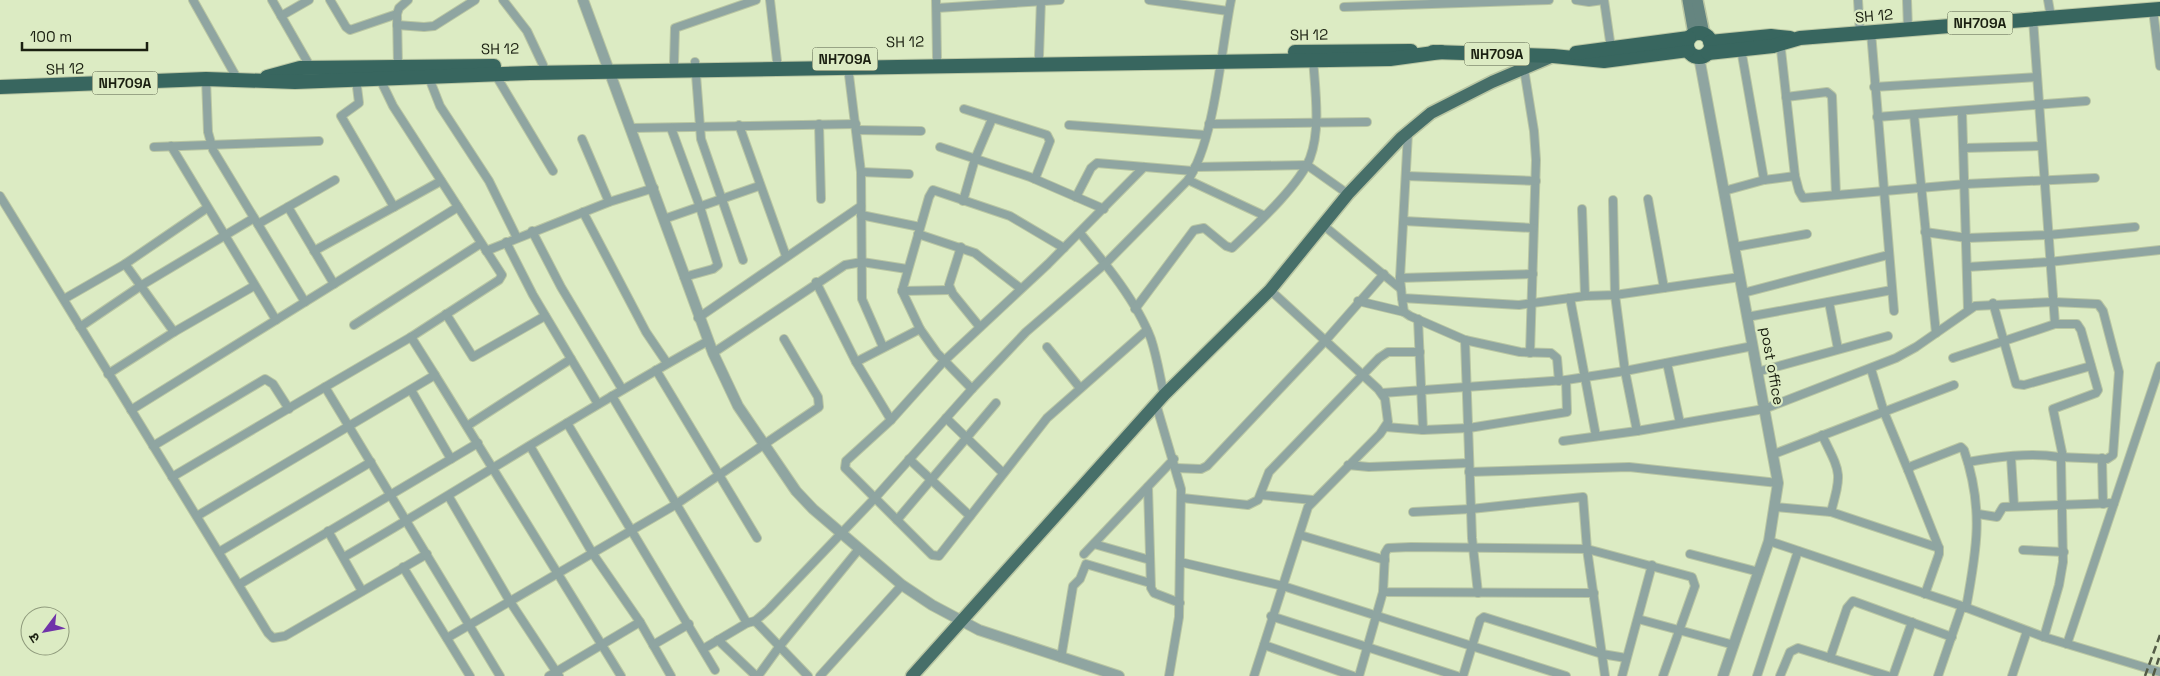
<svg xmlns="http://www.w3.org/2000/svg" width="2160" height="676" font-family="'Space Grotesk','Noto Sans Devanagari',sans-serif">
	<rect width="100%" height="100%" fill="#dcebc3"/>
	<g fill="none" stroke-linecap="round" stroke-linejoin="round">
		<!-- minor casing -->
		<g stroke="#b9c6a3" stroke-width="10">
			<g id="minor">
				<polyline points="193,0 238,80"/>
				<polyline points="272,0 311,68"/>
				<polyline points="330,0 346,27 350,30 397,14"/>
				<polyline points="503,0 527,31 543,65"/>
				<polyline points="770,0 777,61"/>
				<polyline points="936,0 937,58"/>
				<polyline points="1149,0 1228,11"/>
				<polyline points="1576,0 1589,2 1603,0"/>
				<polyline points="1604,0 1611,48"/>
				<polyline points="1858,0 1860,33"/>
				<polyline points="1907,0 1908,29"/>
				<polyline points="2048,0 2051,17"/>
				<polyline points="1344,7 1549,0"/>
				<polyline points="937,8 1060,0"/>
				<polyline points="2153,10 2160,66"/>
				<polyline points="281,16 309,0"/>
				<polyline points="2033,19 2055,324"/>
				<polyline points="397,25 424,27 434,26 475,0"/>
				<polyline points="1871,32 1894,311"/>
				<polyline points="1780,41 1795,176 1799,191 1803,198 1966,184 2095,178"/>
				<polyline points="1741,49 1764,180"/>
				<polyline points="1039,56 1041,0"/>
				<polyline points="847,59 861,172 862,299 883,347"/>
				<polyline points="695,62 701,139 743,260"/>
				<polyline points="674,63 675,28 756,0"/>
				<polyline points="398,67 397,14 399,8 408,0"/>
				<polyline points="1524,69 1534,131 1536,160 1530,353"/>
				<polyline points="495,74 553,171"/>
				<polyline points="429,78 440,106 489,181 517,238"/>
				<polyline points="206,79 208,132 213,150 305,302"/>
				<polyline points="356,79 359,103 341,116 394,207"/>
				<polyline points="1874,87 2037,77"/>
				<polyline points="1786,97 1827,92 1832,96 1836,195"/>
				<polyline points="964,109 1047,135 1050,141 1035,179"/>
				<polyline points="1962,112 1968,310"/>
				<polyline points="1914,115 1936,333"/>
				<polyline points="1877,117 2086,101"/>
				<polyline points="819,124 821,199"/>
				<polyline points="1209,124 1367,122"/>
				<polyline points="739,125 786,256"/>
				<polyline points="1069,125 1205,135"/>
				<polyline points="631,128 856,124"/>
				<polyline points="671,128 700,207 718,265 713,269 684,277"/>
				<polyline points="856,130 921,131"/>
				<polyline points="1408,133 1400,278 1402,298 1519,305 1585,296 1615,295 1740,277"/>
				<polyline points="582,139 609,202"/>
				<polyline points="171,146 276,320"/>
				<polyline points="154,147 319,141"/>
				<polyline points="940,147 1030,177 1104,209"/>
				<polyline points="1964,148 2042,146"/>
				<polyline points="1144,167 1048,264 944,361 891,420 846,461 845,468 932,555 939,556 1047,418 1147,330"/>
				<polyline points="1195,167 1307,165 1348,194"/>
				<polyline points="861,172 909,174"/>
				<polyline points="1406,176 1536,181"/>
				<polyline points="1188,180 1263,215"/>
				<polyline points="1724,191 1764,180 1795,176"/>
				<polyline points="0,196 268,633 273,638 285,636 427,554"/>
				<polyline points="1076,197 1091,168 1097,163 1193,171"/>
				<polyline points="1648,199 1664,288"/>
				<polyline points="1613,200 1615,295 1625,371 1637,431"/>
				<polyline points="963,201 975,159 992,119"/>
				<polyline points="288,207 334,284"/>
				<polyline points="1582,209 1585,296"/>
				<polyline points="583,212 646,332 667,363"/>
				<polyline points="861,215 920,227"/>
				<polyline points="664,219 759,186"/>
				<polyline points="1404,221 1533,228"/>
				<polyline points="258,224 335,180"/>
				<polyline points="1323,225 1401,289"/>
				<polyline points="532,231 561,287 622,389"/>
				<polyline points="1925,232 1967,238 2048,235 2135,227"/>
				<path d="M1080 233C1105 263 1137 302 1151 339 1157 357 1160 377 1164 395"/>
				<polyline points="918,234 975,253 1020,288"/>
				<polyline points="506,242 533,295 598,404"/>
				<polyline points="961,247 949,285 953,294 979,326"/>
				<polyline points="1735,247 1807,234"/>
				<polyline points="314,251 441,181"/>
				<polyline points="486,251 609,202 654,188"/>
				<polyline points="125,264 174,332"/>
				<polyline points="1967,267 2049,262 2160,250"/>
				<polyline points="1400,278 1533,274"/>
				<polyline points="816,282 856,362 891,420"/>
				<polyline points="902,291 950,290"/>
				<polyline points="1743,293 1888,255"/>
				<polyline points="1402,298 1404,312 1410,316 1465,340 1520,352 1551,353 1557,358 1559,381"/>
				<polyline points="1570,298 1596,436"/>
				<polyline points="64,299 125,264 207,208"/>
				<polyline points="1358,301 1404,312"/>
				<polyline points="1829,302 1838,349"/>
				<polyline points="1993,303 2016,384 2024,385 2091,366"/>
				<path d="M1135 309 1194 230 1204 228 1226 246 1232 248C1255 226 1299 186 1310 158 1321 129 1315 89 1313 58"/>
				<polyline points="446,314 473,357 545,316"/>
				<polyline points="1747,317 1892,290"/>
				<polyline points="698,318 861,206"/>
				<polyline points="1418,319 1423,430"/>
				<polyline points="354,325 480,244"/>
				<polyline points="80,327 142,285 254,218"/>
				<polyline points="920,329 902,291 929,197 933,190 1010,216 1064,248"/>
				<polyline points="1465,340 1472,538 1478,593"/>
				<polyline points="1047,347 1080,388"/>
				<polyline points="713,353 845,265 862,262 907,269"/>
				<polyline points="1953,358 2055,324 2077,324 2081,330 2098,390 2096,393 2053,409 2063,457"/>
				<polyline points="856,362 920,329 937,353 972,389"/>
				<polyline points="1667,363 1680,423"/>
				<polyline points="1871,369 1884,412 1908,470"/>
				<polyline points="656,370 757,538"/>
				<polyline points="1757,372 1888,336"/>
				<polyline points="108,374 174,332 254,286"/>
				<polyline points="435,375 621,676"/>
				<polyline points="325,387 411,337 499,280 502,275 393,106 380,79"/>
				<polyline points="411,390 451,459"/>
				<polyline points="1382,393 1566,380 1625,371 1753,346"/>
				<polyline points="612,396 747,623 703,649"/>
				<polyline points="1156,404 1181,489 1179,617 1169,676"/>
				<polyline points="131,410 458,207"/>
				<polyline points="946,418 1003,473"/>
				<polyline points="567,423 715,670"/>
				<polyline points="467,426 571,359"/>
				<polyline points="1386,427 1423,430 1469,428 1567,412 1566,380"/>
				<path d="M1822 435C1841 474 1842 471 1831 512"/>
				<polyline points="1563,441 1637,431 1764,409 1896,358 1916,347 1975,306 2053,302 2098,304 2103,311 2119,372 2113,455 2107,459 2059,457"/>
				<polyline points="153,446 265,379 273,384 289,409"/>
				<polyline points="530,446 593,554 640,622 671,676"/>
				<polyline points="1774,454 1954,385"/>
				<polyline points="2011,457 2014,506"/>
				<polyline points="2102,458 2103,504"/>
				<polyline points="909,459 970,516"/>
				<path d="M1968 462C1997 457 2030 452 2059 457L2061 461 2063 562 2059 585 2044 637"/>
				<polyline points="1348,465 1369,467 1469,463"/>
				<polyline points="1176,468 1201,469 1207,466 1326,340 1384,274"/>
				<polyline points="1469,472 1629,467 1778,483"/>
				<polyline points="172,477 325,387 500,676"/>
				<polyline points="1148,487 1151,588 1154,593 1180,603"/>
				<polyline points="1261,495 1313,500"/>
				<polyline points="449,497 509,600 559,676"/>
				<polyline points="1182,498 1248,505 1258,500 1269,472 1379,358 1388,352 1420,352"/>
				<polyline points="1776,507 1831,512 1939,548"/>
				<polyline points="1413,512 1471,509 1583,497 1587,549 1605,676"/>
				<polyline points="1978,514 1997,517 2003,507 2114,503"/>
				<polyline points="197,516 435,375 411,337"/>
				<polyline points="897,520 996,403"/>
				<polyline points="328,531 362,591"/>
				<polyline points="1300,535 1385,560"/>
				<polyline points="1769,541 1962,606 2044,637 2160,672"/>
				<polyline points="1094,544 1150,560"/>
				<polyline points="2023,550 2064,552"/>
				<polyline points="219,552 371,462"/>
				<polyline points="1084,554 1174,459"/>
				<polyline points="1690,554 1759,572"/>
				<path d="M344 557C466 487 584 409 708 341"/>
				<polyline points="1180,562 1283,586 1566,676"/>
				<polyline points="403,567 470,676"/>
				<polyline points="240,584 478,443"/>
				<polyline points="1594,593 1383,592 1385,553 1388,548 1411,547 1587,549 1692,577 1695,586 1663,676"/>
				<path d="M1925 594 1939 554V548L1908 470 1912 466 1961 447 1964 450C1984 508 1977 549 1966 608"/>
				<polyline points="1271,616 1457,676"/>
				<polyline points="1638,619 1734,645"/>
				<polyline points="755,621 808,676"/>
				<path d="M747 623 755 621 768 610 875 498 972 389 1026 332 1106 263 1188 180C1215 140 1221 49 1231 0"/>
				<polyline points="447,638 675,505 819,407 818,397 784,339"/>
				<polyline points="718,640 756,676"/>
				<polyline points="2067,644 2160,366"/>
				<polyline points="653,645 689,624"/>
				<polyline points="1264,645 1353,676"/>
				<polyline points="1061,658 1073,586 1080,579 1086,564 1150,583"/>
				<polyline points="1830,658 1847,608 1853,601 1952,637"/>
				<polyline points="549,676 640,622"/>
				<polyline points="758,676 779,647 859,549"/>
				<polyline points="820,676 902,585"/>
				<polyline points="1254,676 1308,507 1380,434 1388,422 1385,399 1378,389 1270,290"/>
				<polyline points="1359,676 1383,592"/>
				<polyline points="1463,676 1480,620 1484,617 1602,654 1626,658"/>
				<polyline points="1622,676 1652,565"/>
				<polyline points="1757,676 1798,551"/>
				<polyline points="1780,676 1790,652 1798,648 1888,676"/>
				<polyline points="1893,676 1912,622"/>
				<polyline points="1938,676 1962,606"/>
				<polyline points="2012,676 2027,631"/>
			</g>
		</g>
		<!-- tertiary casing -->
		<g stroke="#b9c6a3" stroke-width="12">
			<g id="tertiary">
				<polyline points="583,0 713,353 738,406 796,491 813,509 902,585 932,605 979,630 1119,676"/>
				<polyline points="1699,57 1778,483 1769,541 1723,676"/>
			</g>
		</g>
		<!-- secondary casing -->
		<g stroke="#b9c6a3" stroke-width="14">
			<g id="secondary">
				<polyline points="1688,0 1694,34"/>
				<polyline points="1697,0 1704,34"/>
			</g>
		</g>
		<!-- primary casing -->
		<g stroke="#b9c6a3" stroke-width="15">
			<polyline id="primary" points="912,676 1164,395 1270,290 1348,194 1401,138 1431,113 1492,82 1553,56"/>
		</g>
		<!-- trunk casing -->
		<g stroke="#b9c6a3" stroke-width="16">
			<g id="trunk">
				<circle cx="1699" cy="45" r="12"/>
				<polyline points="1710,42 1771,36 1790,38"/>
				<polyline points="1295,52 1411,51"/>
				<polyline points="1433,52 1553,56 1604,61 1688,50"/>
				<polyline points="1576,53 1689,38"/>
				<polyline points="1708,53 1773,46 1800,38 2160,9"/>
				<polyline points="267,77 300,68 494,66"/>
				<polyline points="0,87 206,79 295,82 530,73 1390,59 1441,52"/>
			</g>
		</g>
		<!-- minor -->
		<use href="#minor" stroke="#8fa5a1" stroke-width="8"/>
		<!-- tertiary -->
		<use href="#tertiary" stroke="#8fa5a1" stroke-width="10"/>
		<!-- secondary -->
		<use href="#secondary" stroke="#658580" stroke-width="11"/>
		<!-- primary -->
		<use href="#primary" stroke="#476f69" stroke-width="12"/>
		<!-- trunk -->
		<use href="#trunk" stroke="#38665f" stroke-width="14"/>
		<!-- rail -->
		<g stroke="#535b45" stroke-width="2.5" stroke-dasharray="8 4" stroke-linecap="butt">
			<polyline points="2145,676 2160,635"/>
			<polyline points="2153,676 2159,658"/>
		</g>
	</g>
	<g text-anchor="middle" stroke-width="4.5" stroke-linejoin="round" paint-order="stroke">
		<!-- shield labels -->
		<g fill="#dcebc3" stroke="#555d46" stroke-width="1">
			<rect x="1947.5" y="11.5" width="65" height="23" rx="4"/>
			<rect x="1464.5" y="42.5" width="65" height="23" rx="4"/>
			<rect x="812.5" y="47.5" width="65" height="23" rx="4"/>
			<rect x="92.5" y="71.5" width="65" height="23" rx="4"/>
		</g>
		<g font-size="14" font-weight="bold" fill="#1b2011">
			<text x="1980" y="28">NH709A</text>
			<text x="1497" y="59">NH709A</text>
			<text x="845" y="64">NH709A</text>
			<text x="125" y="88">NH709A</text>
		</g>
		<!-- street labels -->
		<g font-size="15" fill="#1b2011" stroke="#dcebc3">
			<text transform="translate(1874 16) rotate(-5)" y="5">SH 12</text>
			<text transform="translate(1309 35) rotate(-1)" y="5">SH 12</text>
			<text transform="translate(905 42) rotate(-1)" y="5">SH 12</text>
			<text transform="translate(500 49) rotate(-1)" y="5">SH 12</text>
			<text transform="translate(65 69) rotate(-2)" y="5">SH 12</text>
			<text transform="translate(1772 366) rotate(80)" y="5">post office</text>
		</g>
	</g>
	<!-- north arrow -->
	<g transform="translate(45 631) rotate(238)"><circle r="24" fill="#dcebc3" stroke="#8f9a7c"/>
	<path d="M0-4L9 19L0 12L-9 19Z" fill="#7033a9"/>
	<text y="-8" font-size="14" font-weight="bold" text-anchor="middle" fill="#1b2011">उ</text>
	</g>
	<!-- scale -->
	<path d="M22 42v8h125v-8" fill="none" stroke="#1b2011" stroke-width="2.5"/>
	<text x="30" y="42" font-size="15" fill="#1b2011" stroke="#dcebc3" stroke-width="4" paint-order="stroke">100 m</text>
</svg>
